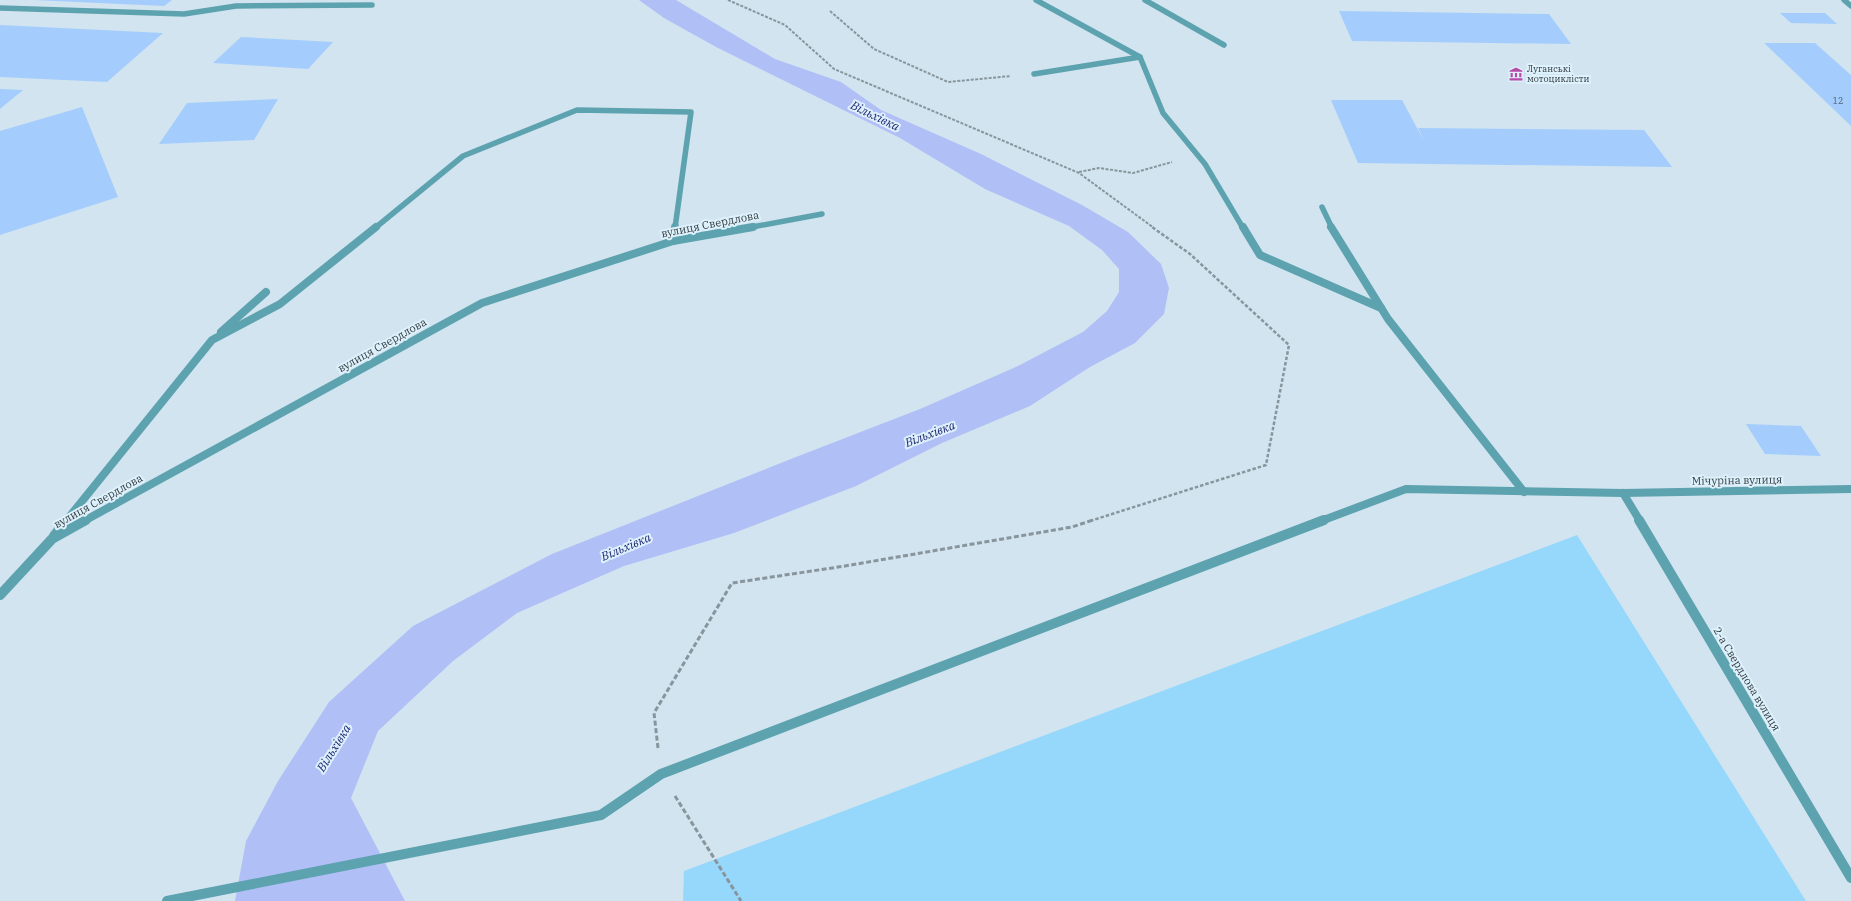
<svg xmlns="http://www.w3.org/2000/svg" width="1851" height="901" font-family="'IBM Plex Serif',serif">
	<rect width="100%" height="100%" fill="#d1e4ef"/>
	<!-- green -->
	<polygon fill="#96d8fb" points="1577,535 1806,901 683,901 684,871"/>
	<!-- water -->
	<polygon fill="#b1bff7" points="639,0 676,0 775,59 841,82 881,110 981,154 1082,205 1128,232 1161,264 1169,288 1164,314 1135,343 1090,367 1030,406 942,443 856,486 734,533 624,566 517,613 453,661 378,731 351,798 405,901 235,901 246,841 278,781 329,702 413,626 552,554 796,457 920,409 1018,366 1083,332 1107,311 1119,292 1119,269 1102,250 1069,226 985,189 900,138 716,47 664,18"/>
	<!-- building -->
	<g fill="#a4cdfd">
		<polygon points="34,0 172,0 164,6"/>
		<polygon points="1339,11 1549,14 1571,44 1352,41"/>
		<polygon points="1780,13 1825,13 1837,24 1791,23"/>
		<polygon points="0,25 163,33 107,82 0,77"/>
		<polygon points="241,37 333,42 308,69 213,63"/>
		<polygon points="1764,43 1815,43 1851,75 1851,126"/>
		<polygon points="0,89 23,90 0,109"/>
		<polygon points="278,99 254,140 159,144 187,103"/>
		<polygon points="1331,100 1402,100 1424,141 1418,128 1644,130 1672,167 1358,163"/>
		<polygon points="82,107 118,197 0,235 0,131"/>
		<polygon points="1746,424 1801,426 1821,456 1765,454"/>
	</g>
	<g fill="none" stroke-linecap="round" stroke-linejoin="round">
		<!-- path-far2 -->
		<g stroke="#88959d" stroke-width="2" stroke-dasharray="3 1.5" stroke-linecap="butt">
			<polyline points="728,0 785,25 834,69 1079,173 1154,228"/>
			<polyline points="830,11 874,49 948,82 1011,76"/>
			<polyline points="1079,172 1099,168 1133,173 1172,162"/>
		</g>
		<!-- path-far1 -->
		<polyline stroke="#88959d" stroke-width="2.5" stroke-dasharray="3.5 2" stroke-linecap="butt" points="1090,521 1266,465 1289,345 1190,254 1152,227"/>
		<!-- path -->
		<g stroke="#88959d" stroke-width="3" stroke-dasharray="5 2.5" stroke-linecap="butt">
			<polyline points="658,748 654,713 732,583 845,566 1072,527 1093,520"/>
			<polyline points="675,796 741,901"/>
		</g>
		<!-- service-far2 -->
		<g stroke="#5da2af" stroke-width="5.5">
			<polyline points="1036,0 1140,57"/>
			<polyline points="0,8 184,14 236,6 372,5"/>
			<polyline points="1034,74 1140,57 1163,113 1205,164 1243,228"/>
			<polyline points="1322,207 1332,228"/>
			<polyline points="375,228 463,156 577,110 691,112 675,228"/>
		</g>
		<!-- service-far1 -->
		<g stroke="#5da2af" stroke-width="8">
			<polyline points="1243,227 1260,255 1381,308"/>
			<polyline points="1331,227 1388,319 1524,492"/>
			<polyline points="673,241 675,227"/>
			<polyline points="221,332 266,292"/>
			<polyline points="66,521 212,340 280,304 376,227"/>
		</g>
		<!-- service -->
		<polyline stroke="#5da2af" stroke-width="10" points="54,536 67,520"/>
		<!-- minor-far2 -->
		<g stroke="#5da2af" stroke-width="5.5">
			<polyline points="1145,0 1224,45"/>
			<polyline points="1844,0 1851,6"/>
			<polyline points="747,228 822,214"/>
		</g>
		<!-- minor-far1 -->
		<g stroke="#5da2af" stroke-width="8">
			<polyline points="1623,493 1640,521"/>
			<polyline points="84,521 482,303 673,241 753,227"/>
			<polyline points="1321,521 1406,489 1623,493 1851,489"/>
		</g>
		<!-- minor -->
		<g stroke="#5da2af" stroke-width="10">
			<polyline points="1639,520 1851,878"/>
			<polyline points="0,595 52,539 86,520"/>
			<polyline points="167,901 601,815 661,774 1324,520"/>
		</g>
	</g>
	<!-- icons -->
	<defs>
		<g id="museum-bare" transform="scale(1.08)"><path d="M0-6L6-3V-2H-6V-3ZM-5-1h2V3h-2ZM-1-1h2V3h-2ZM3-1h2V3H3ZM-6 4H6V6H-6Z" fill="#b84aa8" stroke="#def2fd" stroke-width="2.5" paint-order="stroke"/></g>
	</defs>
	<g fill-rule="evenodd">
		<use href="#museum-bare" x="1516" y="74"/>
	</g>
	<g text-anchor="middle" stroke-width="4" stroke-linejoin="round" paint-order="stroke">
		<!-- far-poi labels -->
		<g font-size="9" fill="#333a3f" stroke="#def2fd" text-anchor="start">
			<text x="1527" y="72">Луганські<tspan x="1527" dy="10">мотоциклісти</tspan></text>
		</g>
		<!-- number labels -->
		<g font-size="9" fill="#4f5f6e">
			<text x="1838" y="104">12</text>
		</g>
		<!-- street labels -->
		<g font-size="11" fill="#333a3f" stroke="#def2fd">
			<text transform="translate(710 224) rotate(-11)" y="4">вулиця Свердлова</text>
			<text transform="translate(382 345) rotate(-29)" y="4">вулиця Свердлова</text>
			<text transform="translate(1737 480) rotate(-1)" y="4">Мічуріна вулиця</text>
			<text transform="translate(98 501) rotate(-29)" y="4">вулиця Свердлова</text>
			<text transform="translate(1747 679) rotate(59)" y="4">2-а Свердлова вулиця</text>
		</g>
		<!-- water labels -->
		<g font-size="12" font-style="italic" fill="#1e2471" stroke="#def2fd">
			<text transform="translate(875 116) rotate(26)" y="4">Вільхівка</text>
			<text transform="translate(930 434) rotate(-21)" y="4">Вільхівка</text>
			<text transform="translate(626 547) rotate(-23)" y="4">Вільхівка</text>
			<text transform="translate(334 748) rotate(-58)" y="4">Вільхівка</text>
		</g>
	</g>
</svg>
